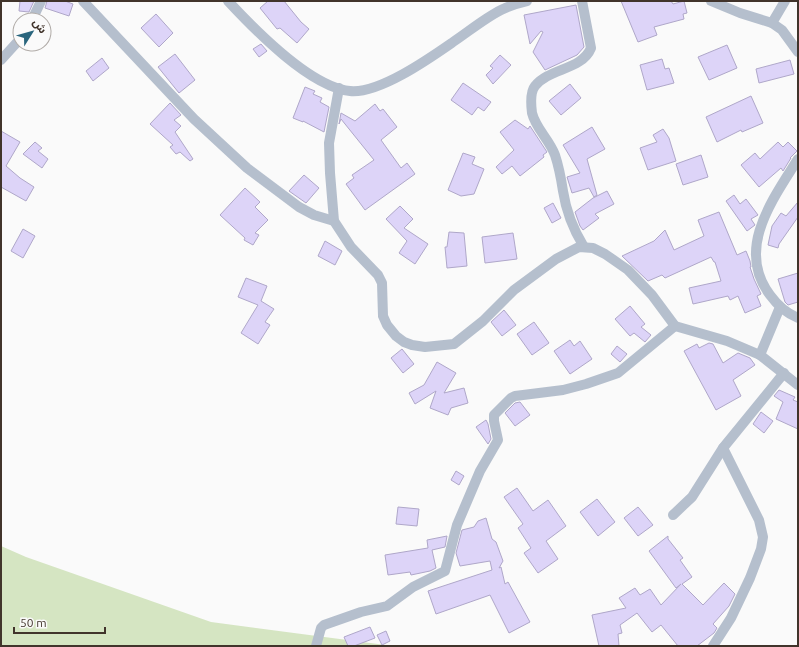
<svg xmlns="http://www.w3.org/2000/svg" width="799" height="647" font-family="Ubuntu,'Noto Sans Arabic',sans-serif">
	<rect width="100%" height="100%" fill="#fafafa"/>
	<!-- green -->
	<polygon fill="#d5e5c2" points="1,546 26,557 211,622 393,646 1,646"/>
	<!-- building -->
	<g fill="#ddd4f8" stroke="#afa7c9">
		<polygon points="20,1 34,1 29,12 19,11"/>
		<polygon points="47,1 65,1 73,4 69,16 45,8"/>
		<polygon points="268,1 284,1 301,22 309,29 297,43 280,28 277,29 260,8"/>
		<polygon points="621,1 671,1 673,4 684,1 687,13 683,14 684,19 654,27 657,35 638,42"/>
		<polygon points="576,5 584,47 577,55 545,70 533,52 543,32 541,31 530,44 524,15"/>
		<polygon points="156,14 173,33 159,47 141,28"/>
		<polygon points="261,44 267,51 259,57 253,49"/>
		<polygon points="727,45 737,68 709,80 698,57"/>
		<polygon points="175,54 195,80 179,93 158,67"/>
		<polygon points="500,55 511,65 493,84 486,75 493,68 490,66"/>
		<polygon points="102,58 109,68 93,81 86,71"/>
		<polygon points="662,59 665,69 669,68 674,83 647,90 640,65"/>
		<polygon points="790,60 794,74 759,83 756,69"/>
		<polygon points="463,83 491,102 484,111 478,107 472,115 451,100"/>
		<polygon points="570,84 581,98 561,115 549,101"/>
		<polygon points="305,87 315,91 313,94 322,98 320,102 329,107 324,132 303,121 303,122 293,118"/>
		<polygon points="751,96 763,123 742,132 741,130 717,142 706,117"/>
		<polygon points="170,103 181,115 174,120 181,126 175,132 193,159 190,161 180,152 176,154 170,147 173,145 150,124"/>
		<polygon points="375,104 380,111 383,109 397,127 381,140 401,168 407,163 415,174 365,210 346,184 354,178 352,175 374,160 341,119 339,124 341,113 355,121"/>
		<polygon points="515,120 528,129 530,126 547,152 543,155 544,157 520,176 512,166 502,174 496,167 514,150 500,132"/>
		<polygon points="592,127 605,149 587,159 597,195 594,197 589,188 572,193 567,177 580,173 563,145"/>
		<polygon points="663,129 669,138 676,161 648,170 640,148 657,142 653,135"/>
		<polygon points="1,131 20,142 6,166 20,178 34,187 26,201 1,187"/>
		<polygon points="35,142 42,148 38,151 48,159 42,168 23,154"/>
		<polygon points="778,142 783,147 788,142 797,151 790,158 791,158 783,171 781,168 759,187 741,165 755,153 760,159"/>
		<polygon points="463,153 475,157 472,164 484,169 474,194 461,196 448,190"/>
		<polygon points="701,155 708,177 683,185 676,164"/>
		<polygon points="304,175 319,188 306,203 289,191"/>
		<polygon points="245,188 260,202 255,207 268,220 255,233 259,235 253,245 244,240 245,238 220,215"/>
		<polygon points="607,191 614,204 595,214 599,218 583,230 580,226 575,212 593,198"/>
		<polygon points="734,195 740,204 746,199 758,215 751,219 755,225 747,231 726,201"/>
		<polygon points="798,202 798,217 779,244 778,248 768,245 772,226 781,213 786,216"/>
		<polygon points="553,203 561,218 552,223 544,208"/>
		<polygon points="400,206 413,219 404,228 428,244 415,264 399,253 407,241 386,219"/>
		<polygon points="719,212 737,255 746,251 750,261 751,267 750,267 754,279 761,294 757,296 761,306 745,313 738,296 730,300 728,296 693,304 689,288 721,281 715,262 714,262 711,257 665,278 662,275 648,281 622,256 654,241 665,230 674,250 704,236 698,220"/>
		<polygon points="23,229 35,236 23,258 11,251"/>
		<polygon points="449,232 464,233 467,266 447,268 445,247 447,247"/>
		<polygon points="513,233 517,259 485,263 482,237"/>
		<polygon points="325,241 342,251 335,265 318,256"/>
		<polygon points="798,273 798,302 788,305 785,302 778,279"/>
		<polygon points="246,278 267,286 261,301 274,309 265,322 270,325 258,344 241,333 258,305 238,297"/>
		<polygon points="630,306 645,324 641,327 651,335 645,342 634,333 630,336 615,319"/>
		<polygon points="504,310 516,325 502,336 491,322"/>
		<polygon points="534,322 549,343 532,355 517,334"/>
		<polygon points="570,340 574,346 580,341 592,359 570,374 554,351"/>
		<polygon points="709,343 713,344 723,363 738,353 750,358 755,365 733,380 741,396 716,410 684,351 697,344 699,348"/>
		<polygon points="617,346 627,354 620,362 611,354"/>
		<polygon points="402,349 414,364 403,373 391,358"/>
		<polygon points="437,362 456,373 444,393 464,388 468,403 451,408 448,415 430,408 436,391 415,404 409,393 424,385"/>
		<polygon points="779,390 795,397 793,400 798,402 798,429 776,419 783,402 774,396"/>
		<polygon points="520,402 530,415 515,426 505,413 515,403"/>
		<polygon points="761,412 773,421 764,433 753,424"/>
		<polygon points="486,420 488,424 491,439 488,444 476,427"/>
		<polygon points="456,471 464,476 459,485 451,480"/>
		<polygon points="517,488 533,511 548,500 566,526 546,541 558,559 538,573 524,553 531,548 518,528 523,524 504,497"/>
		<polygon points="597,499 615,522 598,536 580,512"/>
		<polygon points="398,507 419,509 417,526 396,524"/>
		<polygon points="638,507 653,525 638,536 624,518"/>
		<polygon points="486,518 492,539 496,542 503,561 499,568 501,567 505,584 508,582 530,622 509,633 490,595 436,614 428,591 492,570 490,561 460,566 456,553 462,530 474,527 478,521"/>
		<polygon points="447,536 445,547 432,550 436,568 430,571 411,575 410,572 388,575 385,555 428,548 427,540"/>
		<polygon points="668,536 668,539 683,558 680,560 692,577 682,584 703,605 724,583 735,594 729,606 713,624 717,628 714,633 697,646 678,646 661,625 652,632 637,613 620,625 622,633 618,634 619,646 599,646 592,615 626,608 619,598 635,588 640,595 650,589 661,605 681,584 676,588 649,551"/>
		<polygon points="370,627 375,638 354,646 348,646 344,637"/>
		<polygon points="386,631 390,641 382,645 377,635"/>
	</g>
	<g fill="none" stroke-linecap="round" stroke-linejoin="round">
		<!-- minor -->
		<g stroke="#b5bfcd" stroke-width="10">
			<polyline points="83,1 194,119 247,168 299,207 314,215 334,221"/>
			<path d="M228 1C255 30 310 87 350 91 379 94 430 58 453 42 468 32 485 18 501 10 509 6 518 3 527 1"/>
			<path d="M582 1 591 48C582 70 549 68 535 86 530 92 531 105 532 113 536 129 549 139 555 155 559 167 561 178 563 191 566 211 573 229 584 247"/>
			<polyline points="711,1 740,13 772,23 782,30 798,52"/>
			<polyline points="32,20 41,1"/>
			<polyline points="772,23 785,1"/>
			<polyline points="1,60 20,39"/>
			<polyline points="339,88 329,143 330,173 334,221 351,247 378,275 382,283 383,316 387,325 396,336 404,342 412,345 425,347 454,344 483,321 514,290 556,259 579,247 593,248 605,254 628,270 652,295 675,326 727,341 760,355 798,385"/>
			<path d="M798 159C773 199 735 249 770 295 778 306 786 313 798 318"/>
			<polyline points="760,355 780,307"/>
			<polyline points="673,515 692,497 723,448 784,373"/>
			<polyline points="316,646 321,628 324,625 361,612 387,606 413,587 445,571 457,525 480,471 498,440 494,421 494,415 511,398 515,396 563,390 586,384 618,373 675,326"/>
			<polyline points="713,646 731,618 750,578 761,549 763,537 759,520 723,448"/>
		</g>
	</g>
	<!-- border -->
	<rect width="799" height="647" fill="none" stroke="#41342b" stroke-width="4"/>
	<!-- north arrow -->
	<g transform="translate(32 32) rotate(53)"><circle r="19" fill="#fafafa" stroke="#b0aba7"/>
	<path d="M0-3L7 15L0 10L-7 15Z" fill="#29657d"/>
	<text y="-6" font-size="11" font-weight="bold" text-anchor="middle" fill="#41342b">ش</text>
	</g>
	<!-- scale -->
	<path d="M14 627v6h91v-6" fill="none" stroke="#41342b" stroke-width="2"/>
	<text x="20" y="627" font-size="12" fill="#41342b" stroke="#fafafa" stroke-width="3" paint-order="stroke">50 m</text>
</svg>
